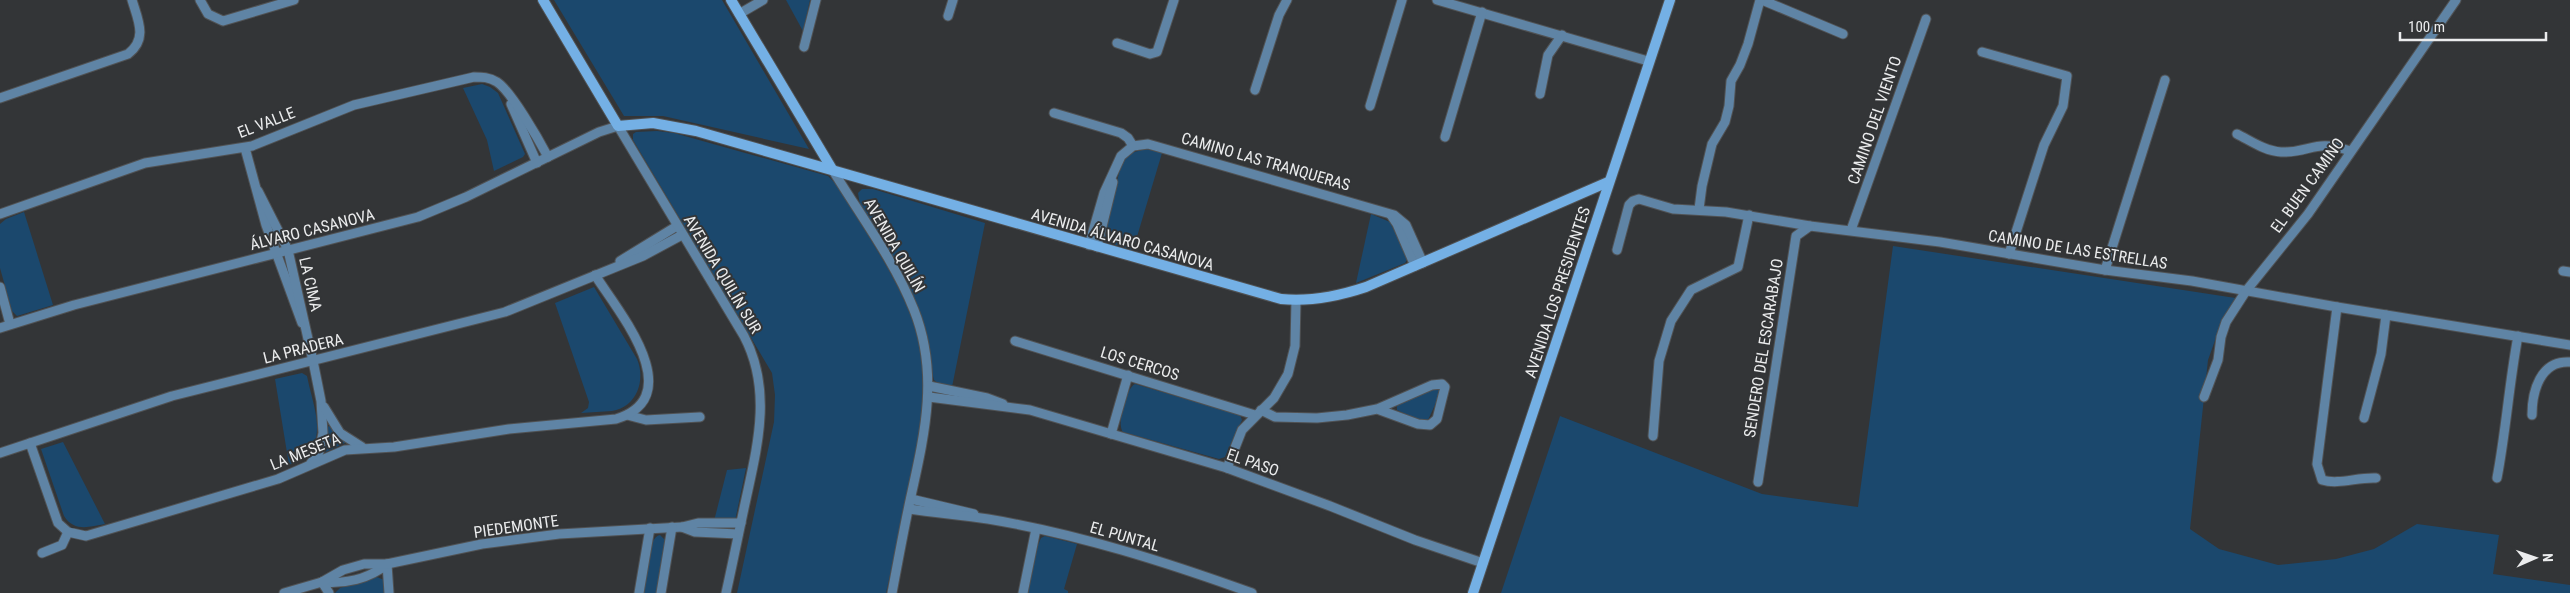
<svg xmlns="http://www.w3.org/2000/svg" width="2570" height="593" font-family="'Roboto Condensed',sans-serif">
	<rect width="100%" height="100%" fill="#333537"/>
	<!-- green -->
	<g fill="#1b486d">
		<polygon points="554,0 722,0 809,149 663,116 624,116"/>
		<polygon points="786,0 810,0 803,31"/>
		<polygon points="482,84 490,87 498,93 525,154 523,157 494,171 487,140 463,88"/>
		<path d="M657 131 674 133 828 176 837 185C863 229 895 273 913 321 934 376 920 434 908 489 901 524 894 558 886 593H737L774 422 775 395 772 373 633 140V134L636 132Z"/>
		<polygon points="1146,149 1162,153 1133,250 1102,241 1122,161 1127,154"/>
		<path d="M862 189H873L985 223 952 387 940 385 934 380C928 358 927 335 919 313 906 274 881 239 860 205L858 193Z"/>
		<polygon points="24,212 53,305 17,316 12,311 0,268 0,224 6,219"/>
		<polygon points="1371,214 1390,222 1408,258 1405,263 1356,283"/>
		<polygon points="1893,246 2242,299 2218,332 2208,360 2190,529 2219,549 2278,565 2336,559 2374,549 2417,524 2499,535 2493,574 2570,585 2570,593 1501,593 1560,416 1762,494 1858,507"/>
		<path d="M594 287 637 359C646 380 637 407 612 411 602 412 591 412 581 413L588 408 589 402 555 303Z"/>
		<path d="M302 373 307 376C314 411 333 448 289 465L275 379Z"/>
		<path d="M1135 384 1240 415 1242 420 1225 457 1219 459 1123 432C1116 424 1126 388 1135 384Z"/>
		<polygon points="1434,389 1439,390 1440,394 1428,420 1423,422 1397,410 1397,405"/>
		<polygon points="329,426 347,442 326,452 324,449 326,428"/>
		<path d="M63 442 105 524C89 527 74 532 64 516L41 449Z"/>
		<polygon points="746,468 735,521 714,521 727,470"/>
		<path d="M660 535 665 540 657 593H641C644 580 647 537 660 535Z"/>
		<polygon points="1045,536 1077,544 1064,589 1068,591 1068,593 1028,593 1038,545 1041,538"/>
		<polygon points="377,577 384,580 386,593 335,593 340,588"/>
	</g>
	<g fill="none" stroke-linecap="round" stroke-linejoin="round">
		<!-- street casing -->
		<g stroke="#505254" stroke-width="11">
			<g id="street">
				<polyline points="200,0 208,14 223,21 294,0"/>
				<polyline points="1437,0 1648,61"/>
				<polyline points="1762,0 1843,34"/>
				<polyline points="739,14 763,0"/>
				<polyline points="948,16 953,0"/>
				<polyline points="1117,43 1150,54 1157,52 1174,0"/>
				<polyline points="804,47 816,0"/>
				<polyline points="1982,52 2067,76 2063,106 2044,145 2009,254"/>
				<polyline points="1255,90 1279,15 1287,0"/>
				<polyline points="1540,94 1548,55 1562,35"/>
				<path d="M0 98 128 54C148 39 138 20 132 0"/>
				<polyline points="511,104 537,163"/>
				<polyline points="1370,106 1402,0"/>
				<polyline points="1054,113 1121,133 1128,138 1133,146"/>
				<path d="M2237 134C2251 141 2265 151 2281 152 2311 153 2315 138 2350 151"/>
				<polyline points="1445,137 1482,12"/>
				<polyline points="245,148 266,225 302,323"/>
				<path d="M832 169C860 215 894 260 914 310 939 373 925 433 911 496 904 528 898 561 892 593"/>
				<polyline points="258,191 288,250 313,361 321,401 323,433 319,452 311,463"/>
				<polyline points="1699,209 1702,186 1712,144 1725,122 1729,106 1731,81 1740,65 1748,44 1760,0"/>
				<path d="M0 214 145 163 252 146 354 105 474 77C482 77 489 77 497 82 511 91 539 140 548 157"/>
				<polyline points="1391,215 1397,224 1415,266"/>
				<polyline points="1851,230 1926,19"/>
				<polyline points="1089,245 1104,193 1121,156 1133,146 1148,144 1394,215 1406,225 1423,263"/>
				<polyline points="1097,247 1113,182"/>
				<polyline points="1617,250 1629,205 1633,201 1639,199 1673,209 1726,212 1810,226 1940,242 2105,270 2192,281 2337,307 2570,345"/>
				<polyline points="620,261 677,226"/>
				<polyline points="2105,270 2165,80"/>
				<polyline points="2563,271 2570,272"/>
				<polyline points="0,287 10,324"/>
				<path d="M2337 307 2317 464 2322 480C2339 485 2357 477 2376 478"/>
				<path d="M0 328 74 305 418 217 466 197 599 132 618 126 744 336C772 389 758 444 746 499 739 531 733 562 726 593"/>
				<polyline points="1015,341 1255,415"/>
				<polyline points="929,386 987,398 1003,404"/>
				<polyline points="929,397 1030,410 1227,468 1330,506 1415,540 1483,563"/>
				<polyline points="2204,397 2218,360 2221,337 2226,322 2246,291 2308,214 2456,0"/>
				<polyline points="324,407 340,433 362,447"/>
				<polyline points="1261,410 1275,417 1317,418 1347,415 1377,409 1432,385 1442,384 1445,387 1437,419 1430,425 1418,424 1377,409"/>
				<polyline points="627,415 646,420 700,417"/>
				<path d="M2532 415C2532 392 2540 360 2570 362"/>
				<polyline points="2364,418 2381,354 2386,315"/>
				<polyline points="1111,434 1128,375"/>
				<polyline points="1653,436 1659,361 1671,321 1691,290 1738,267 1749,215"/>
				<path d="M30 443 58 523 68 532 86 536 278 479 345 450 394 447 509 429 616 419C690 396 618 311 595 275"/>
				<polyline points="0,453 172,396 505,312 643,256 682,235"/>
				<polyline points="1227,468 1242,430 1274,398 1288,374 1295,346 1296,300"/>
				<path d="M2497 478C2506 431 2509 384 2518 336"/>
				<polyline points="1758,482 1796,236 1810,226"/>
				<polyline points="911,499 974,514"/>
				<path d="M909 509C935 513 962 515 988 519 1078 534 1166 562 1252 593"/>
				<polyline points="682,527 695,532 738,534"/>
				<polyline points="42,553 62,545 68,532"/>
				<polyline points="387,564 389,593"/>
				<path d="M322 582C345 584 369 579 387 564"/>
				<polyline points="322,582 329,593"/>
				<polyline points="284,593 322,582 343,570 364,564 387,564 482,544 559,534 682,527 698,523 741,523"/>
				<polyline points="639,593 650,528"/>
				<polyline points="661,593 672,527"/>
				<polyline points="1023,593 1036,529"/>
			</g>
		</g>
		<!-- secondary casing -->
		<g stroke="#505254" stroke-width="12">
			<g id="secondary">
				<path d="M543 0 618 126 653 123 696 131 1281 299C1310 302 1339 296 1366 287L1608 182"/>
				<polyline points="731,0 832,169"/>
				<polyline points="1473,593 1670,0"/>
			</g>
		</g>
		<!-- street -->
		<use href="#street" stroke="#5f84a5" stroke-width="9"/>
		<!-- secondary -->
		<use href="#secondary" stroke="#74b0e5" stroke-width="10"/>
	</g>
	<g text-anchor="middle" stroke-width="4" stroke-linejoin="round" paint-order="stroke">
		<!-- street labels -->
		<g font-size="16" fill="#ebeced" stroke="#333537">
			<text transform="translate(1874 120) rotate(-71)" y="6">CAMINO DEL VIENTO</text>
			<text transform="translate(266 122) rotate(-21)" y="6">EL VALLE</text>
			<text transform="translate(1266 161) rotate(16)" y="6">CAMINO LAS TRANQUERAS</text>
			<text transform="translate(2307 185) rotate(-54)" y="6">EL BUEN CAMINO</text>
			<text transform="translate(312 229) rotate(-14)" y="6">ÁLVARO CASANOVA</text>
			<text transform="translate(1123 239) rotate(16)" y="6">AVENIDA ÁLVARO CASANOVA</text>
			<text transform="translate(895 245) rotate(60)" y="6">AVENIDA QUILÍN</text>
			<text transform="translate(2078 249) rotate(9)" y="6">CAMINO DE LAS ESTRELLAS</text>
			<text transform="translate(723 274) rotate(59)" y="6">AVENIDA QUILÍN SUR</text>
			<text transform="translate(311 284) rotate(77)" y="6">LA CIMA</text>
			<text transform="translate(1557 292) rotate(-72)" y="6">AVENIDA LOS PRESIDENTES</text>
			<text transform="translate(303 348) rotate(-14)" y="6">LA PRADERA</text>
			<text transform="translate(1763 348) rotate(-81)" y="6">SENDERO DEL ESCARABAJO</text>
			<text transform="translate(1140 363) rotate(17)" y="6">LOS CERCOS</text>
			<text transform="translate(305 451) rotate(-22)" y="6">LA MESETA</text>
			<text transform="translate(1253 462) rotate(19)" y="6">EL PASO</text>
			<text transform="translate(516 526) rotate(-8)" y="6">PIEDEMONTE</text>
			<text transform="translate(1125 536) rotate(16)" y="6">EL PUNTAL</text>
		</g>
	</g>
	<!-- north arrow -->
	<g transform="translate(2535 558) rotate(88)" stroke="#333537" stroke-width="4" paint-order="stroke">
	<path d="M0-4L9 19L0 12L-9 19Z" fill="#ebeced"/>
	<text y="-8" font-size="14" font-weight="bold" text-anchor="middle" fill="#ebeced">N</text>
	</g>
	<!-- scale -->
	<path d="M2400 32v8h146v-8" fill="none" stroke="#ebeced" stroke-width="2.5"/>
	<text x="2408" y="32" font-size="15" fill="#ebeced" stroke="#333537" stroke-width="4" paint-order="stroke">100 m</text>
</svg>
